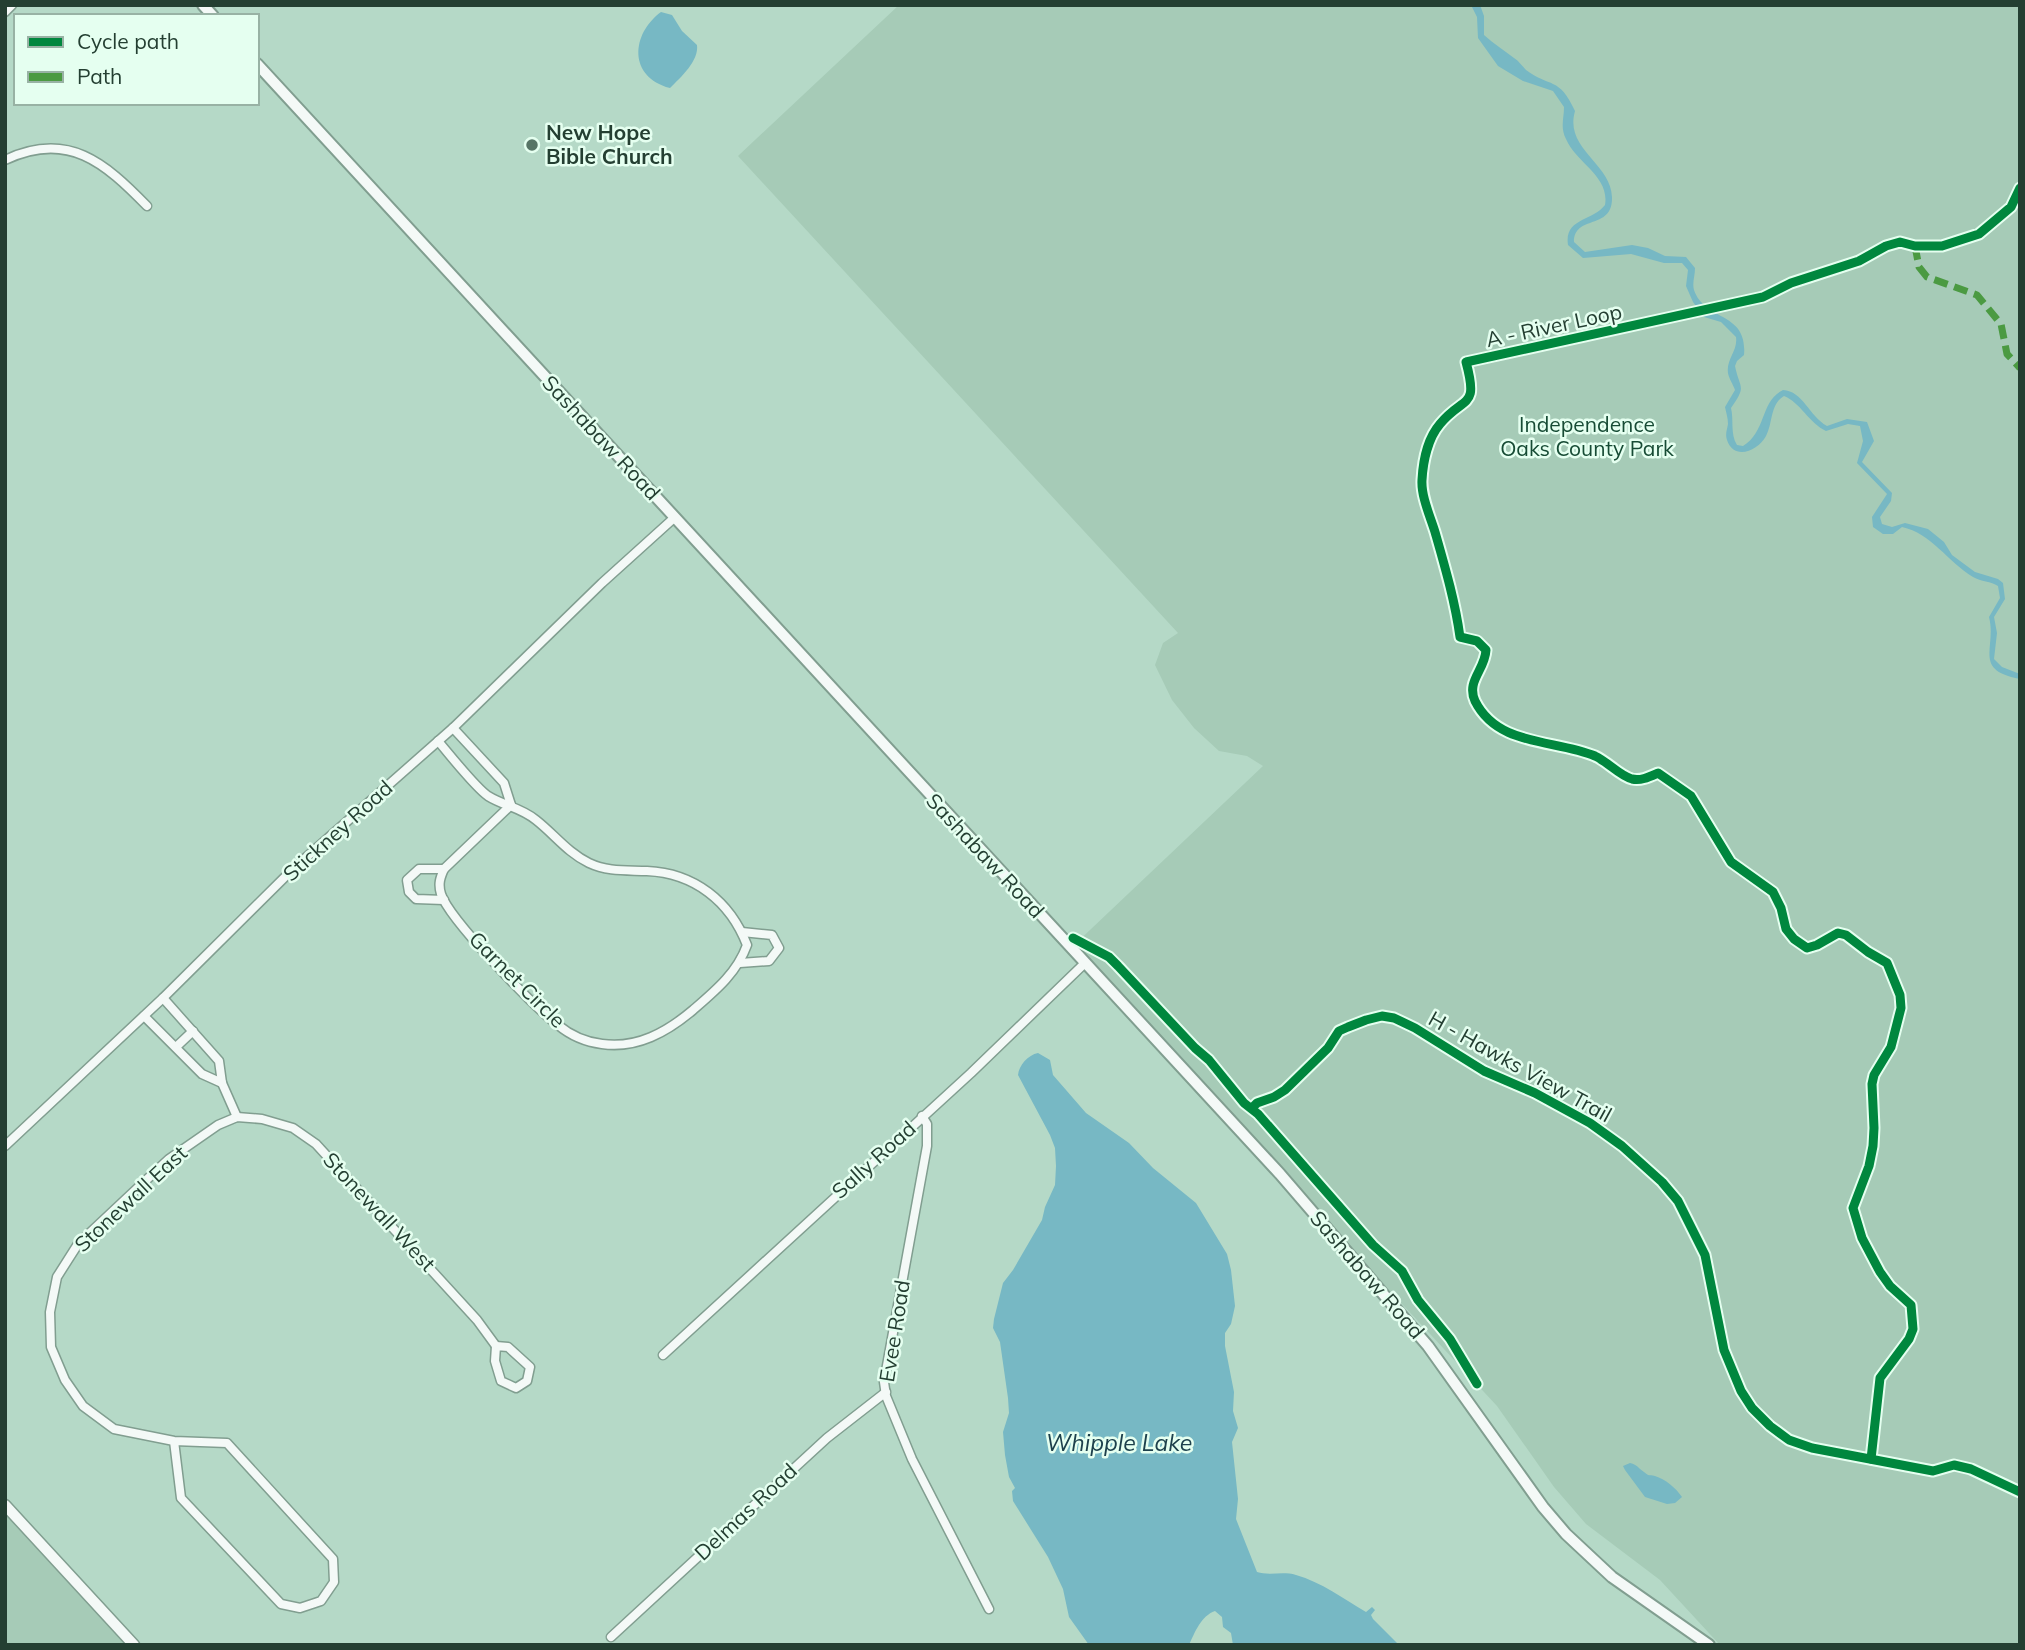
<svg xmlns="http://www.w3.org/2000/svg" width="2025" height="1650" font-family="Mulish,sans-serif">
	<rect width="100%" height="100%" fill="#b5d9c7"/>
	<!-- green -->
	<g fill="#a6cbb7">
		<polygon points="899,5 2020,5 2020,1645 1720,1645 1660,1580 1586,1524 1554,1487 1497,1406 1071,948 1263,766 1247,756 1219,751 1194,728 1172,700 1155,665 1163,643 1178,633 738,156"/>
		<polygon points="5,1514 126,1645 5,1645"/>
	</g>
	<!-- water -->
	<g fill="#77b8c4">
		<path d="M1471 5H1480L1484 16V35C1494 44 1505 51 1514 58 1519 61 1522 66 1526 70 1550 88 1559 76 1575 111 1564 149 1611 163 1612 197 1613 231 1574 214 1574 242L1585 252 1632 245 1648 248 1665 256 1686 257 1695 268C1695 276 1692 283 1694 290 1705 322 1748 311 1744 355L1737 361 1735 366C1740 390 1747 385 1731 408 1734 420 1730 434 1737 445L1743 446C1767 431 1760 401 1783 390 1803 391 1809 416 1827 426L1847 419 1867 422 1874 441 1862 462 1892 493 1891 501 1880 517 1882 524 1892 527 1905 523 1928 529 1944 542 1952 555 1975 572 1998 579 2003 583 2005 599 1994 617 1997 633 1994 659 2002 667 2020 674V679C1972 670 1997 648 1989 617L2000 598 1998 586C1991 581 1981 582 1973 577 1948 562 1931 533 1902 527L1893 534H1883L1873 527 1872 517 1887 494 1857 463 1863 441 1860 426 1848 424 1826 431C1809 423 1800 402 1784 396 1770 404 1773 423 1766 436 1758 451 1734 461 1727 440 1725 434 1727 430 1728 424 1728 418 1726 412 1725 407L1735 390C1733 384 1729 379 1728 373 1726 359 1738 351 1736 337L1721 322 1704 317 1693 302 1686 286 1688 270 1682 263H1664L1631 254 1583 258 1568 245C1564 218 1593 221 1605 205 1610 176 1576 163 1566 139 1560 127 1564 119 1564 107L1553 91 1523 81 1498 66 1478 38 1477 17Z"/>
		<path d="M661 12 672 15 682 31 697 45C699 61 681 77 670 88 628 77 631 34 661 12Z"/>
		<path d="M1038 1053 1050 1060 1053 1075 1086 1113 1129 1143 1153 1168 1196 1203 1227 1254 1231 1270 1235 1306 1231 1324 1225 1333V1346L1234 1392 1233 1411 1238 1428 1232 1442 1238 1499 1236 1519 1257 1572C1269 1576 1283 1571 1296 1575 1321 1582 1344 1599 1366 1612L1372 1607 1375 1610 1371 1615 1373 1619 1399 1645H1233L1231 1633 1223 1627 1222 1617 1215 1611C1201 1616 1195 1632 1189 1645H1089L1069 1617 1063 1589 1048 1557 1013 1501 1012 1491 1015 1488 1009 1477 1005 1455 1003 1432 1009 1413 1008 1398 1000 1342 993 1328 994 1319 1003 1283 1013 1270 1042 1220 1045 1207 1055 1185 1056 1166 1055 1148 1050 1135 1018 1075C1019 1065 1028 1055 1038 1053Z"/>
		<path d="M1630 1463C1638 1465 1638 1468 1644 1472 1650 1477 1648 1474 1655 1476 1665 1479 1676 1488 1682 1497L1675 1503 1667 1504 1645 1497 1625 1470 1623 1466Z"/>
	</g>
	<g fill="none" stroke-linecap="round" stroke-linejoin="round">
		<!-- minor casing -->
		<g stroke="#819e90" stroke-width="11">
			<g id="minor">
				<polyline points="5,12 12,5"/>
				<path d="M5 160C68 130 105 163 147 206"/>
				<polyline points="453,728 504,783 511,805"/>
				<path d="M438 741C450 755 475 787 488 796 504 806 520 807 536 820 554 834 568 853 589 863 608 872 627 870 647 871 694 873 730 901 747 945 737 973 715 991 693 1010 667 1032 637 1049 602 1044 586 1042 570 1035 558 1025 535 1008 449 919 441 894 438 884 440 878 444 869L511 805"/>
				<polyline points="444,900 416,899 409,892 407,880 419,869 444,869"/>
				<polyline points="740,963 769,961 779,948 772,935 742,932"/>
				<polyline points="163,998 219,1061 222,1083 237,1117"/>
				<polyline points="144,1016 202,1074 222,1083"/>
				<polyline points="176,1047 193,1031"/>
				<polyline points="922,1116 927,1124 927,1146 884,1382 886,1396 912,1459 989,1609"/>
				<polyline points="5,1146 163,998 293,869 453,728 602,583 674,518"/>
				<polygon points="496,1346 508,1347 530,1367 527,1381 516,1388 501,1381 495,1361"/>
				<polyline points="663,1355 971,1073 1085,963"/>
				<polyline points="174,1441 181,1498 281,1604 300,1608 321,1601 334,1582 333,1559 227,1443 174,1441 114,1429 83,1406 65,1380 51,1347 50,1312 57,1277 78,1244 143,1183 169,1159 218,1125 237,1117 262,1119 293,1128 316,1144 477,1320 496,1346"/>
				<polyline points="611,1637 827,1438 886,1392"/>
			</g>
		</g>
		<!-- tertiary casing -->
		<g stroke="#819e90" stroke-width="13">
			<polyline id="tertiary" points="5,1505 134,1645"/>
		</g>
		<!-- secondary casing -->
		<g stroke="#819e90" stroke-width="14">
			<g id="secondary">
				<polyline points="203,5 213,16"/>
				<polyline points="257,64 1280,1174 1428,1346 1543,1507 1566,1534 1612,1577 1709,1645"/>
			</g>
		</g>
		<!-- minor -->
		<use href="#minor" stroke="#f4f9f7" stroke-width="8"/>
		<!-- tertiary -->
		<use href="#tertiary" stroke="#f4f9f7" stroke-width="10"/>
		<!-- secondary -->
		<use href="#secondary" stroke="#f4f9f7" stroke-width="10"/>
		<!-- quiet -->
		<polyline stroke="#4b9a42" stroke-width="7" stroke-dasharray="14 7" stroke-linecap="butt" points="1915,246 1919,267 1927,277 1977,295 2001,324 2007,354 2020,368"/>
		<!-- cycleway casing -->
		<g stroke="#e5fff0" stroke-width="13">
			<g id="cycleway">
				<polyline points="1073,938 1109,957 1118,966 1195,1048 1209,1060 1244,1103 1258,1114 1373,1245 1402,1271 1418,1300 1450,1339 1477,1384"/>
				<polyline points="1252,1108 1257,1103 1274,1097 1285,1090 1328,1048 1339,1031 1348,1027 1366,1020 1382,1016 1394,1018 1415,1028 1484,1071 1535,1093 1590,1123 1622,1146 1662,1182 1678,1201 1705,1255 1724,1350 1741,1391 1752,1408 1770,1426 1789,1440 1812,1448 1933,1471 1954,1465 1971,1469 2020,1492"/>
				<path d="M1871 1459 1880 1378 1909 1339 1913 1329 1911 1305 1890 1286 1880 1272 1862 1238 1853 1208 1869 1166 1873 1146 1874 1128 1872 1084 1874 1075 1891 1047 1901 1008 1900 995 1887 963 1868 952 1846 935 1838 933 1817 945 1807 948 1794 939 1786 929 1781 908 1773 892 1731 862 1691 796 1658 773C1649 777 1641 781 1632 779 1620 776 1608 762 1595 756 1555 739 1498 747 1475 701 1466 681 1485 670 1486 650L1477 641 1460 637C1455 601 1445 567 1435 532 1430 516 1421 496 1422 480 1423 461 1428 438 1440 424 1464 395 1479 410 1466 362L1763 297 1791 283 1859 261 1886 246 1900 242 1915 246H1942L1979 234 2011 207 2020 188"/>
			</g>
		</g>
		<!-- cycleway -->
		<use href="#cycleway" stroke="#00873e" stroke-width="9"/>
	</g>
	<!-- markers -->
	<circle fill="#577566" stroke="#e5fff0" stroke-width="2.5" cx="532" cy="145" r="7"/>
	<g text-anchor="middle" stroke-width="5" stroke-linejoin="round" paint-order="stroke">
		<!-- poi labels -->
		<g font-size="21" font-weight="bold" fill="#243f32" stroke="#e5fff0" text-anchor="start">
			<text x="546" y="140">New Hope<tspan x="546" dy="24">Bible Church</tspan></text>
		</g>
		<!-- street labels -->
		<g font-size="21" fill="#243f32" stroke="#e5fff0">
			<text transform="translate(1554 326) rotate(-12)" y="7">A - River Loop</text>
			<text transform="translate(601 438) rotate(47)" y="7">Sashabaw Road</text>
			<text transform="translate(338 831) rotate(-42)" y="7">Stickney Road</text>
			<text transform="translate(985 856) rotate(47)" y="7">Sashabaw Road</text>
			<text transform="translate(517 980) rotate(45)" y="7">Garnet Circle</text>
			<text transform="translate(1520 1067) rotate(29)" y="7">H - Hawks View Trail</text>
			<text transform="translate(874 1160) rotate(-42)" y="7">Sally Road</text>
			<text transform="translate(131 1199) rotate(-43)" y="7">Stonewall East</text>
			<text transform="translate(379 1212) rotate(47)" y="7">Stonewall West</text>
			<text transform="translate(1367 1275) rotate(49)" y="7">Sashabaw Road</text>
			<text transform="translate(895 1331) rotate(-81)" y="7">Evee Road</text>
			<text transform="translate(746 1512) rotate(-43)" y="7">Delmas Road</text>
		</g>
		<!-- park labels -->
		<g font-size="21" fill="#164b34" stroke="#e5fff0">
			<text x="1587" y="432">Independence<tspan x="1587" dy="24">Oaks County Park</tspan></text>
		</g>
		<!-- water labels -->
		<g font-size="23" font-style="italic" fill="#1d404c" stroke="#e5fff0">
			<text x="1119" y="1451">Whipple Lake</text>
		</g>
	</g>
	<!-- border -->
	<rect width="2025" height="1650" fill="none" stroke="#243f32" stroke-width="14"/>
	<!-- legend -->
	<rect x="14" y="14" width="245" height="91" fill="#e5fff0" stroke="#98b2a4" stroke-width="2"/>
	<rect x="28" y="37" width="35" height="10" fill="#00873e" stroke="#98b2a4" stroke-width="2"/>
	<text x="77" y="49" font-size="21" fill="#243f32">Cycle path</text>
	<rect x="28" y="72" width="35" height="10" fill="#4b9a42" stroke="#98b2a4" stroke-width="2"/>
	<text x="77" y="84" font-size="21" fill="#243f32">Path</text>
</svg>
